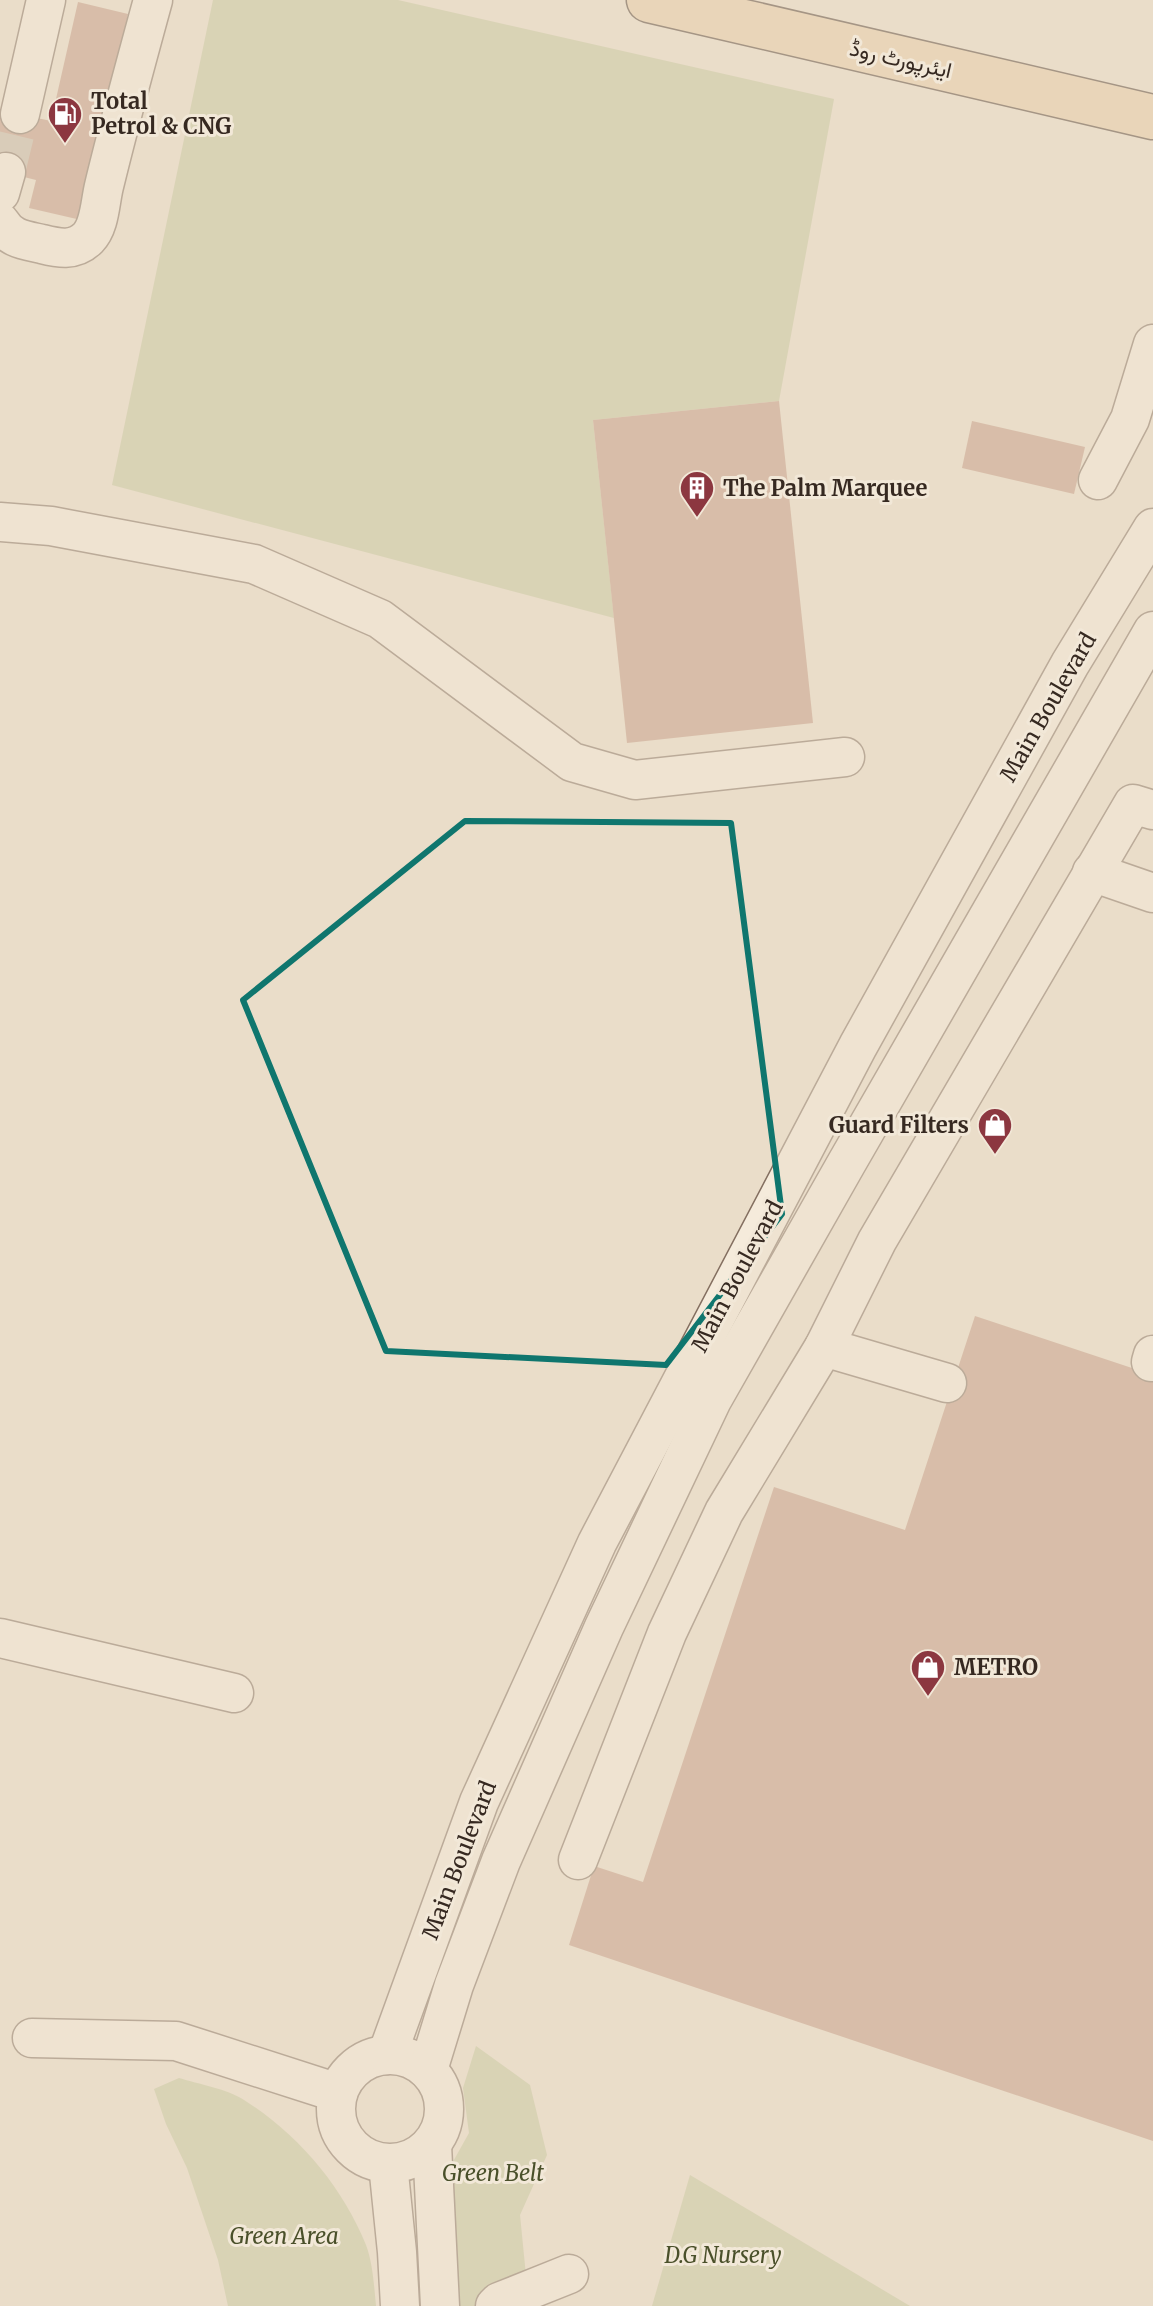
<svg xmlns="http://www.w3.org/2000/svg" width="1153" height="2306" font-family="Merriweather,Vazirmatn,serif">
	<rect width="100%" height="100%" fill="#eaddc9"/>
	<!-- green -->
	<g fill="#c6c79e">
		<polygon points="213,0 398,0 834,99 779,401 593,420 614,618 112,485"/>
		<polygon points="476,2046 530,2085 547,2155 520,2215 529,2306 456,2306 450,2167 469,2133 463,2088"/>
		<path d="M179 2078C198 2084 228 2089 244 2100 298 2134 342 2186 366 2245 373 2264 374 2286 376 2306H228L218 2260 187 2168 166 2124 154 2089Z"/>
		<polygon points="690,2175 910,2306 652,2306"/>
	</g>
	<!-- building -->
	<g fill="#c39883">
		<polygon points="78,2 128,14 81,220 29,208 36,180 0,171 0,110 51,121"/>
		<polygon points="779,401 813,723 627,743 593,420"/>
		<polygon points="972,421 1085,447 1074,494 962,468"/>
		<polygon points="975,1316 1153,1375 1153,2141 569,1945 594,1866 643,1882 774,1487 905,1530"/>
	</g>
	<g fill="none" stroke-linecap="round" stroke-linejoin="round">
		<!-- minor-tunnel -->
		<polyline stroke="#c6b9a7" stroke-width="38" stroke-dasharray="38 19" stroke-linecap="butt" points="6,172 20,114"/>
		<!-- minor casing -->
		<g stroke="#846f60" stroke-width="41">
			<g id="minor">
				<polyline points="20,114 46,0"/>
				<polyline points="0,193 6,172"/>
				<path d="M0 222C10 239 24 240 42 244 58 248 74 252 88 238 100 226 100 202 104 186 119 124 136 62 153 0"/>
				<polyline points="1098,480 1130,419 1153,344"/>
				<polyline points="0,522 51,526 254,564 380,619 572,762 635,780 845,757"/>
				<polyline points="1092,872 1153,893"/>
				<polyline points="824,1347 947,1383"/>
				<polyline points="1151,1362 1153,1355"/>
				<polyline points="0,1638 234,1693"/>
				<polyline points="578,1860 667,1633 724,1512 824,1347 877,1241 1133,804 1153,810"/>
				<polyline points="32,2038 176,2041 338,2093"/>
				<circle cx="390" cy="2109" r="54"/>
				<polyline points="387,2055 479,1802 597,1543 858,1046 1070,664 1153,528"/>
				<polyline points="428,2070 454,1985 501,1861 604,1627 712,1400 846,1164 1153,631"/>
				<polyline points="432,2145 440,2306"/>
				<polyline points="388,2164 397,2252 400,2306"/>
				<polyline points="495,2306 499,2302 569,2274"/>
			</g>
		</g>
		<!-- major casing -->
		<g stroke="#523f33" stroke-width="47">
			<polyline id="major" points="649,0 1153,117"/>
		</g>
		<!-- minor -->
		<use href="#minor" stroke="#f5ebdb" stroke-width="38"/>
		<!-- major -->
		<use href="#major" stroke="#e8cda6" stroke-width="44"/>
	</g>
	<!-- marked area -->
	<path d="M0 0H1153V2306H0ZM465 821 731 823 782 1214 666 1365 386 1351 243 1000Z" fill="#eaddc9" fill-opacity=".55" fill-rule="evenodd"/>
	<path fill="none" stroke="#0f766e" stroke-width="6" stroke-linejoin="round" d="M465 821 731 823 782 1214 666 1365 386 1351 243 1000Z"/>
	<!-- icons -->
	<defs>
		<g id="fuel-pin" transform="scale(1.8)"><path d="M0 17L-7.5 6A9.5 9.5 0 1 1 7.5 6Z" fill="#8c3740" stroke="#f2e8d8"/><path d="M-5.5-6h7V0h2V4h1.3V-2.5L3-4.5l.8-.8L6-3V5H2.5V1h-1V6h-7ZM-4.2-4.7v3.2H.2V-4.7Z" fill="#fff"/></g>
		<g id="building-pin" transform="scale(1.8)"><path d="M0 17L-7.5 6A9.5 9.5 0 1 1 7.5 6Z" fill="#8c3740" stroke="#f2e8d8"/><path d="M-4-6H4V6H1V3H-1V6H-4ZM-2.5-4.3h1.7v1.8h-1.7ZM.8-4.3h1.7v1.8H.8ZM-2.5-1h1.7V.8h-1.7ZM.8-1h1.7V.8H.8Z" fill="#fff"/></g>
		<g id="shop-pin" transform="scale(1.8)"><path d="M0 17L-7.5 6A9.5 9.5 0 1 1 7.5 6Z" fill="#8c3740" stroke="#f2e8d8"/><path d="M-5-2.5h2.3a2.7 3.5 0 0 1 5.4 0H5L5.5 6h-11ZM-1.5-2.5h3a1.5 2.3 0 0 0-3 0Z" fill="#fff"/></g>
	</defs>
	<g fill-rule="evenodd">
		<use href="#fuel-pin" x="65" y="114"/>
		<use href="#building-pin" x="697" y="488"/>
		<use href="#shop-pin" x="995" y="1125"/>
		<use href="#shop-pin" x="928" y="1667"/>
	</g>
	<g text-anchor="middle" stroke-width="6" stroke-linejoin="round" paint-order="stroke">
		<!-- street labels -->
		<g font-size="22" fill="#362921" stroke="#f2e8d8">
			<text transform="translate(901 59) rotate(13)" y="8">ایئرپورٹ روڈ</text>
			<text transform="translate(1048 707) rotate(-60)" y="8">Main Boulevard</text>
			<text transform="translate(737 1276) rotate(-62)" y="8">Main Boulevard</text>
			<text transform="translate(459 1860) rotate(-69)" y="8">Main Boulevard</text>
		</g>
		<!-- poi labels -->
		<g font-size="22" font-weight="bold" fill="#362921" stroke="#f2e8d8" text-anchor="start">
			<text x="91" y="109">Total<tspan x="91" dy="25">Petrol &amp; CNG</tspan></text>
			<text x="723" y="496">The Palm Marquee</text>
			<text x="969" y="1133" text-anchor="end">Guard Filters</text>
			<text x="954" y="1675">METRO</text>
		</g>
		<!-- park labels -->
		<g font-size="22" font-style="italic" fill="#4a502a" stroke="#f2e8d8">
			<text x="493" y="2181">Green Belt</text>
			<text x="284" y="2244">Green Area</text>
			<text x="723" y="2263">D.G Nursery</text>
		</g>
	</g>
</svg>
